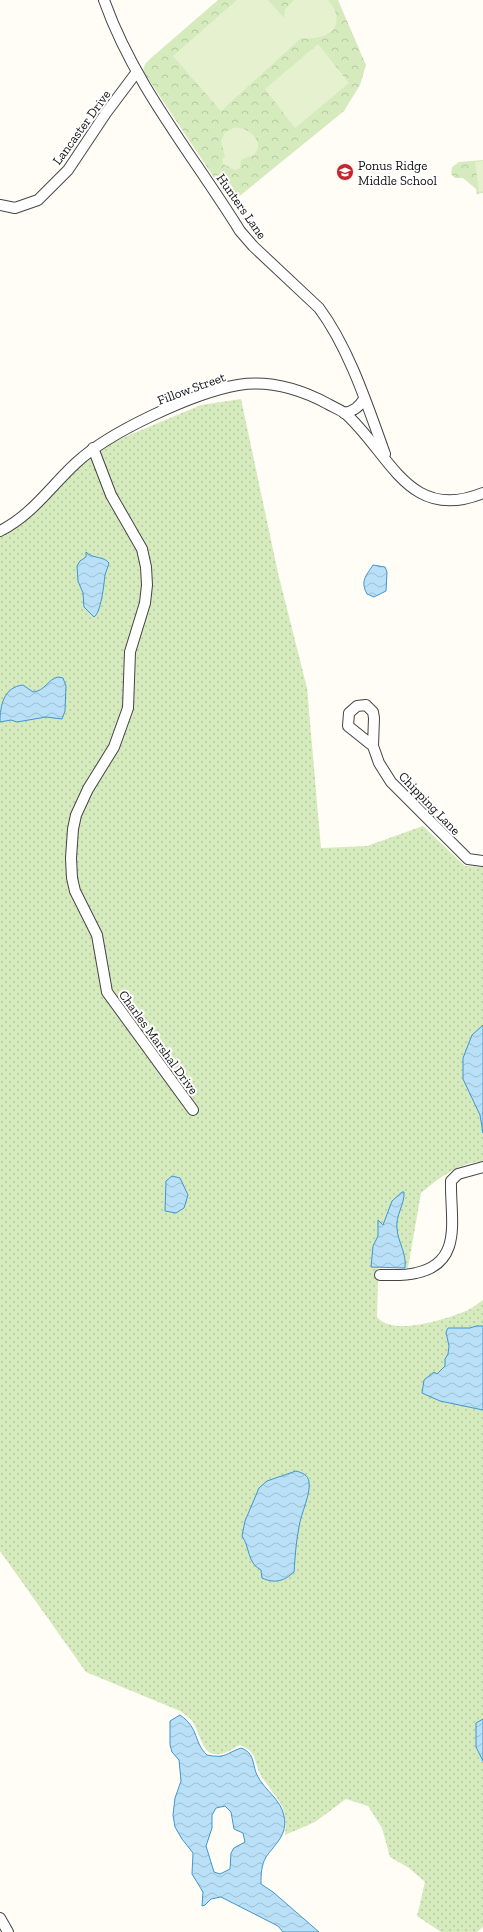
<svg xmlns="http://www.w3.org/2000/svg" width="483" height="1932" font-family="'Zilla Slab',serif">
	<defs>
		<pattern id="grass-dots" width="8" height="8" patternUnits="userSpaceOnUse"><rect width="8" height="8" fill="#d5ebbd"/><path d="M2 2h.1M6 6h.1" fill="none" stroke="#b6c8a1" stroke-width="1.8" stroke-linecap="round"/></pattern>
		<pattern id="park-crowns" width="20" height="18" patternUnits="userSpaceOnUse"><rect width="20" height="18" fill="#d5ebbd"/><path d="M2 6a3 3 0 1 1 6 0M12 15a3 3 0 1 1 6 0" fill="none" stroke="#b6c8a1"/></pattern>
		<pattern id="water-waves" width="16" height="10" patternUnits="userSpaceOnUse"><rect width="16" height="10" fill="#b9e0f7"/><path d="M0 5q4-4 8 0t8 0" fill="none" stroke="#9ebfd3"/></pattern>
	</defs>
	<rect width="100%" height="100%" fill="#fffdf5"/>
	<!-- grass -->
	<path fill="url(#grass-dots)" d="M241 399 278 573 307 688 321 848 367 846 423 826 465 866 483 867V1161C458 1163 439 1178 421 1193L408 1268 381 1265 375 1272 378 1280 377 1317C393 1337 447 1319 468 1310 473 1308 478 1303 483 1300V1927L477 1932H441L417 1916 425 1882 409 1868 390 1857 382 1828 368 1806 346 1799 315 1822 285 1835C287 1810 283 1806 269 1787 266 1783 262 1778 260 1774 253 1759 258 1753 240 1745 233 1748 228 1753 220 1754 201 1757 201 1733 192 1721 189 1717 184 1714 180 1711L86 1672 0 1551V535L23 524 84 461 102 448 127 436 201 405Z"/>
	<!-- park -->
	<g fill="url(#park-crowns)">
		<polygon points="218,0 338,0 366,65 360,85 344,111 231,203 143,71 145,64 151,58"/>
		<polygon points="483,160 483,193 477,194 476,189 463,178 455,178 451,174 452,167 459,162"/>
	</g>
	<!-- pitch -->
	<g fill="#e6f2cf">
		<path d="M237 0H268L284 18 285 9 294 0H328C331 4 335 9 336 14 341 35 317 40 301 38L221 111 173 56Z"/>
		<polygon points="318,44 349,83 295,128 265,89"/>
		<path d="M234 128C250 126 267 145 253 155 249 157 244 158 241 160L240 168 235 170 223 164 222 159 225 157 221 141 225 132Z"/>
		<polygon points="483,161 483,191 479,192 475,162"/>
	</g>
	<!-- water -->
	<g fill="url(#water-waves)" stroke="#3f96cf" fill-rule="evenodd">
		<path d="M86 552C93 559 104 556 109 563 108 567 106 571 105 575 104 584 101 613 94 617L84 607 83 593 78 581 77 566 80 561 86 557Z"/>
		<path d="M373 565 385 567 387 572 386 591 374 597 367 594C360 581 366 576 373 565Z"/>
		<path d="M58 677 63 678 66 686 65 711 62 719 46 717 17 722 11 720 0 722C0 705 4 687 23 685L33 692C45 691 48 679 58 677Z"/>
		<polygon points="483,1025 483,1133 480,1115 463,1079 463,1058 472,1035"/>
		<polygon points="172,1176 180,1178 188,1195 184,1208 176,1213 165,1211 166,1181"/>
		<path d="M402 1192H404C405 1204 395 1216 397 1229 398 1242 407 1254 405 1268L371 1267 373 1246 378 1236V1220L383 1225 392 1201Z"/>
		<polygon points="476,1326 483,1326 483,1410 440,1401 422,1393 424,1380 434,1372 437,1374 445,1366 445,1359 448,1354 449,1346 446,1332 448,1328 470,1328"/>
		<path d="M296 1471C303 1473 308 1475 309 1482 311 1494 301 1513 299 1527 296 1542 295 1557 294 1572 284 1581 275 1584 262 1578L261 1570C247 1563 250 1547 242 1536L245 1521 259 1488 267 1481Z"/>
		<path d="M180 1715C200 1729 193 1742 207 1755 226 1759 226 1753 241 1748 255 1753 252 1764 257 1775 264 1790 281 1799 284 1816 288 1835 275 1844 266 1857 261 1866 261 1875 261 1884L273 1892 319 1932H283L278 1926 221 1897 211 1899 205 1905 202 1906 203 1892 192 1874 193 1853 182 1839 175 1827 173 1815 175 1798 181 1781 179 1760 172 1752 170 1745V1721ZM225 1806 231 1812 234 1829 243 1833 245 1842 234 1848 231 1853 230 1869 220 1874 214 1872 206 1846 212 1828V1815L216 1808Z"/>
		<polygon points="483,1719 483,1761 476,1747 476,1723"/>
	</g>
	<g fill="none" stroke-linecap="round" stroke-linejoin="round">
		<!-- minor casing -->
		<g stroke="#444" stroke-width="12">
			<g id="minor">
				<path d="M104 0C134 85 193 155 240 231L253 246 319 308C349 348 368 407 385 454"/>
				<polyline points="0,205 15,208 38,200 68,170 106,113 136,73"/>
				<path d="M344 413C354 411 359 407 364 399"/>
				<polyline points="93,448 111,495 142,549 146,567 147,585 145,603 130,652 128,708 114,747 88,789 76,815 73,829 71,858 72,878 75,891 97,935 107,992 193,1110"/>
				<path d="M0 531C32 515 50 487 76 463 109 432 193 393 238 385 269 380 300 389 328 404 333 407 341 410 346 414 391 455 409 523 483 493"/>
				<polyline points="373,746 348,726 349,713 357,706 366,705 373,712 374,718 373,746 379,763 391,782 468,859 483,861"/>
				<path d="M380 1275C392 1275 405 1276 416 1273 464 1263 450 1218 451 1181L458 1174 483 1167"/>
				<polyline points="0,1918 8,1932"/>
			</g>
		</g>
		<!-- minor -->
		<use href="#minor" stroke="#fff" stroke-width="10"/>
	</g>
	<!-- icons -->
	<defs>
		<g id="school-disc" transform="scale(0.9)"><circle r="9.5" fill="#c4262e" stroke="#fff"/><path d="M0-5L7-2L0 1L-7-2ZM-4 1L0 2.5L4 1V4Q0 6-4 4Z" fill="#fff"/></g>
	</defs>
	<g fill-rule="evenodd">
		<use href="#school-disc" x="345" y="172"/>
	</g>
	<g text-anchor="middle" stroke-width="4" stroke-linejoin="round" paint-order="stroke">
		<!-- street labels -->
		<g font-size="13" fill="#111" stroke="#fff">
			<text transform="translate(81 127) rotate(-54)" y="5">Lancaster Drive</text>
			<text transform="translate(242 206) rotate(55)" y="5">Hunters Lane</text>
			<text transform="translate(191 388) rotate(-20)" y="5">Fillow Street</text>
			<text transform="translate(430 803) rotate(46)" y="5">Chipping Lane</text>
			<text transform="translate(159 1042) rotate(54)" y="5">Charles Marshal Drive</text>
		</g>
		<!-- poi labels -->
		<g font-size="13" fill="#111" stroke="#fff" text-anchor="start">
			<text x="358" y="170">Ponus Ridge<tspan x="358" dy="15">Middle School</tspan></text>
		</g>
	</g>
</svg>
